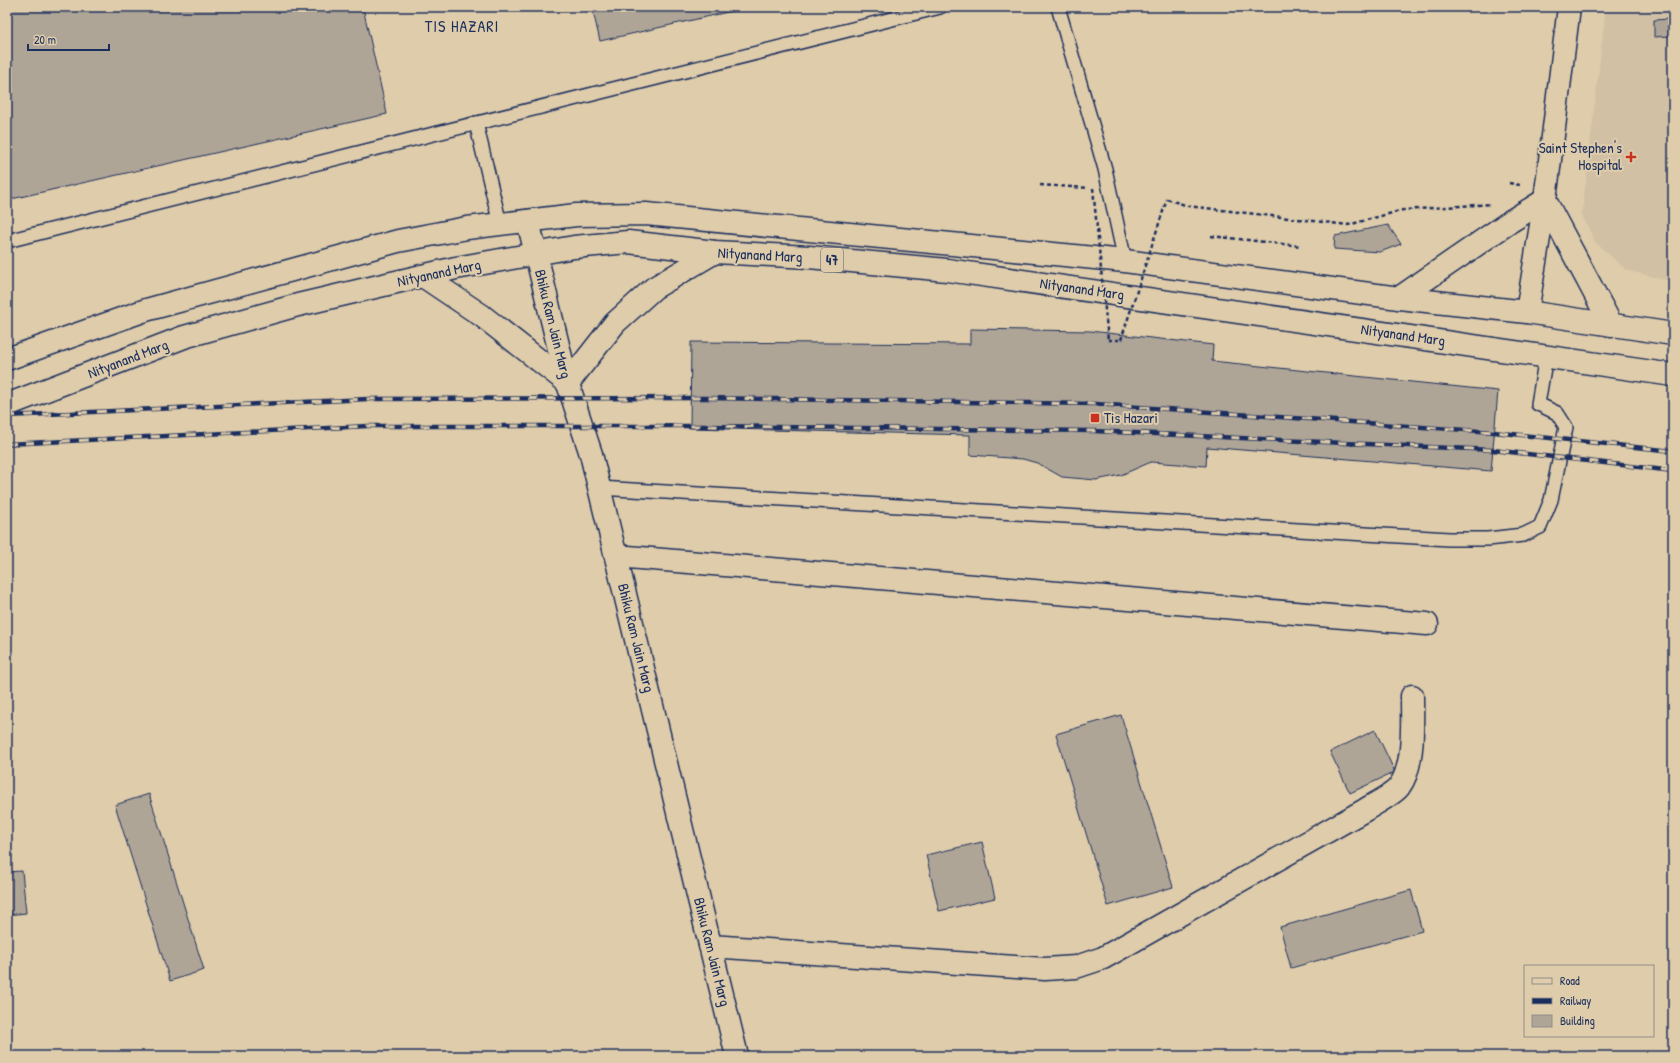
<svg xmlns="http://www.w3.org/2000/svg" width="1680" height="1063" font-family="'Patrick Hand',sans-serif">
	<rect width="100%" height="100%" fill="#dfccaa"/>
	<filter id="ink" filterUnits="userSpaceOnUse"><feTurbulence type="fractalNoise" baseFrequency=".025" numOctaves="2"/><feDisplacementMap in="SourceGraphic" scale="8" xChannelSelector="R" yChannelSelector="G"/><feConvolveMatrix kernelMatrix="1 2 1 2 8 2 1 2 1" color-interpolation-filters="sRGB"/></filter>
	<g filter="url(#ink)">
		<!-- built -->
		<polygon fill="#d1c0a4" points="1606,7 1673,7 1673,282 1626,270 1596,243 1582,215"/>
		<!-- building -->
		<g fill="#afa597" stroke="#1b2f5e">
			<polygon points="7,7 366,7 363,8 387,114 7,200"/>
			<polygon points="592,7 750,7 600,41"/>
			<polygon points="1670,19 1671,36 1654,37 1654,20"/>
			<polygon points="1388,225 1401,244 1380,252 1334,249 1335,236"/>
			<polygon points="970,329 1090,331 1213,345 1212,361 1498,391 1491,471 1207,447 1206,466 1151,462 1121,475 1096,480 1062,477 1037,463 1023,459 970,455 970,435 690,428 691,342 970,344"/>
			<polygon points="1121,715 1173,887 1108,906 1056,734"/>
			<polygon points="1375,730 1395,772 1350,793 1330,752"/>
			<polygon points="149,794 204,970 170,981 115,805"/>
			<polygon points="982,842 995,898 939,911 926,855"/>
			<polygon points="22,871 26,913 7,915 7,872"/>
			<polygon points="1411,890 1422,931 1291,968 1280,927"/>
		</g>
		<g fill="none" stroke-linecap="round" stroke-linejoin="round">
			<!-- lane casing -->
			<g stroke="#1b2f5e" stroke-width="16">
				<g id="lane">
					<polyline points="1058,7 1105,169 1125,261"/>
					<polyline points="476,123 500,224"/>
					<polyline points="7,241 940,7"/>
					<polyline points="599,488 1449,539 1488,539 1523,535 1540,527 1551,500 1566,427 1557,413 1538,404 1546,356"/>
				</g>
			</g>
			<!-- street casing -->
			<g stroke="#1b2f5e" stroke-width="25">
				<g id="street">
					<polyline points="616,556 1427,624"/>
					<path d="M710 946 1045 969 1076 967 1103 958 1365 810C1374 804 1393 795 1399 787 1415 766 1412 722 1412 696"/>
				</g>
			</g>
			<!-- secondary casing -->
			<g stroke="#1b2f5e" stroke-width="25">
				<g id="secondary">
					<polyline points="1545,200 1612,326"/>
					<polyline points="528,221 566,378 591,454 737,1056"/>
					<polyline points="423,276 481,315 568,383 615,323 654,288 715,252"/>
					<polyline points="1399,298 1511,221 1545,200"/>
					<polyline points="1527,312 1545,200 1569,7"/>
				</g>
			</g>
			<!-- primary casing -->
			<g stroke="#1b2f5e" stroke-width="25">
				<g id="primary">
					<polyline points="7,359 146,310 398,241 467,228 576,215 646,214 1125,261 1399,298 1527,312 1673,334"/>
					<polyline points="7,405 184,337 298,305 456,268 574,247 628,242 715,252 809,257 947,270 1673,375"/>
				</g>
			</g>
			<!-- path -->
			<g stroke="#1b2f5e" stroke-width="2.5" stroke-dasharray="4 3" stroke-linecap="butt">
				<polyline points="1509,183 1520,185"/>
				<polyline points="1040,185 1088,188"/>
				<polyline points="1167,199 1188,206 1348,225 1403,210 1491,204"/>
				<polyline points="1211,236 1301,246"/>
				<polyline points="1108,340 1121,340"/>
			</g>
			<!-- lane -->
			<use href="#lane" stroke="#dfccaa" stroke-width="13"/>
			<!-- street -->
			<use href="#street" stroke="#dfccaa" stroke-width="22"/>
			<!-- secondary -->
			<use href="#secondary" stroke="#dfccaa" stroke-width="22"/>
			<!-- primary -->
			<use href="#primary" stroke="#dfccaa" stroke-width="22"/>
			<!-- rail casing -->
			<g stroke="#1b2f5e" stroke-width="4.5">
				<g id="rail">
					<polyline points="7,416 368,399 705,398 1096,404 1494,432 1673,451"/>
					<polyline points="7,444 368,426 705,426 1094,431 1493,450 1673,471"/>
				</g>
			</g>
			<!-- rail -->
			<use href="#rail" stroke="#dfccaa" stroke-width="3" stroke-dasharray="9" stroke-linecap="butt"/>
			<!-- path-bridge -->
			<g stroke="#1b2f5e" stroke-width="2.5" stroke-dasharray="4 3" stroke-linecap="butt">
				<polyline points="1093,188 1108,340"/>
				<polyline points="1121,340 1167,199"/>
			</g>
		</g>
	</g>
	<!-- markers -->
	<g fill="#c8321e" stroke="#dfccaa" stroke-width="1.5">
		<path d="M1629 151h4v4h4v4h-4v4h-4v-4h-4v-4h4z"/>
		<rect x="1090" y="413" width="10" height="10" rx="2"/>
	</g>
	<g text-anchor="middle" stroke-width="4" stroke-linejoin="round" paint-order="stroke">
		<!-- shield labels -->
		<rect fill="#dfccaa" stroke="#565e75" stroke-width="1" x="821" y="248" width="22" height="24" rx="3"/>
		<g font-size="14" font-weight="bold" fill="#1b2f5e">
			<text x="832" y="265">47</text>
		</g>
		<!-- poi labels -->
		<g font-size="15" fill="#1b2f5e" stroke="#dfccaa" text-anchor="end">
			<text x="1622" y="153">Saint Stephen's<tspan x="1622" dy="17">Hospital</tspan></text>
			<text x="1104" y="423" text-anchor="start">Tis Hazari</text>
		</g>
		<!-- street labels -->
		<g font-size="15" fill="#1b2f5e" stroke="#dfccaa">
			<text transform="translate(760 255) rotate(3)" y="5">Nityanand Marg</text>
			<text transform="translate(439 273) rotate(-12)" y="5">Nityanand Marg</text>
			<text transform="translate(1082 289) rotate(8)" y="5">Nityanand Marg</text>
			<text transform="translate(553 324) rotate(76)" y="5">Bhiku Ram Jain Marg</text>
			<text transform="translate(1403 335) rotate(8)" y="5">Nityanand Marg</text>
			<text transform="translate(128 359) rotate(-21)" y="5">Nityanand Marg</text>
			<text transform="translate(636 638) rotate(76)" y="5">Bhiku Ram Jain Marg</text>
			<text transform="translate(712 952) rotate(76)" y="5">Bhiku Ram Jain Marg</text>
		</g>
		<!-- neighbourhood labels -->
		<g font-size="16" letter-spacing="1" fill="#1b2f5e" stroke="#dfccaa">
			<text x="462" y="32">TIS HAZARI</text>
		</g>
	</g>
	<!-- margin -->
	<rect width="1680" height="1063" fill="none" stroke="#dfccaa" stroke-width="24"/>
	<rect x="12" y="12" width="1656" height="1039" fill="none" stroke="#1b2f5e" stroke-width="1.5" filter="url(#ink)"/>
	<!-- legend -->
	<rect x="1524" y="965" width="130" height="72" fill="#dfccaa" stroke="#918d8c"/>
	<rect x="1532" y="978" width="20" height="6" fill="#dfccaa" stroke="#918d8c"/>
	<text x="1560" y="985" font-size="12" fill="#1b2f5e">Road</text>
	<rect x="1532" y="998" width="20" height="6" fill="#1b2f5e" stroke="#918d8c"/>
	<text x="1560" y="1005" font-size="12" fill="#1b2f5e">Railway</text>
	<rect x="1532" y="1015" width="20" height="12" fill="#afa597" stroke="#918d8c"/>
	<text x="1560" y="1025" font-size="12" fill="#1b2f5e">Building</text>
	<!-- scale -->
	<path d="M28 44v6h81v-6" fill="none" stroke="#1b2f5e" stroke-width="2"/>
	<text x="34" y="44" font-size="12" fill="#1b2f5e" stroke="#dfccaa" stroke-width="3" paint-order="stroke">20 m</text>
</svg>
